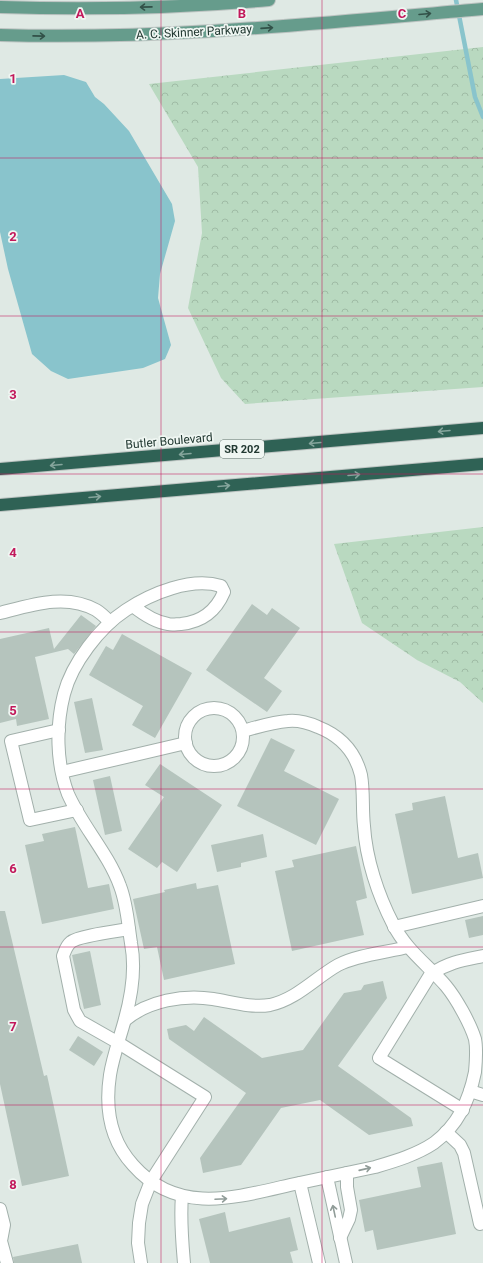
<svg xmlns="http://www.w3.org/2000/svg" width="483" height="1263" font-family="Roboto,sans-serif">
	<defs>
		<pattern id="forest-crowns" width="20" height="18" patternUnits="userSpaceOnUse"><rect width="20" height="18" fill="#b9d9c0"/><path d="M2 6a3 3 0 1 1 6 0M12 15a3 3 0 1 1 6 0" fill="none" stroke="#9fbba5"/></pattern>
	</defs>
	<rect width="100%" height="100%" fill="#dfe9e4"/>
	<!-- forest -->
	<g fill="url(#forest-crowns)">
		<polygon points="483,47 483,387 245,404 221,378 188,308 202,233 198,167 149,84"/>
		<polygon points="483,527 483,703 460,682 417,660 362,623 334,544"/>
	</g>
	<!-- water -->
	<polygon fill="#89c4cc" points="64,75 86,82 95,97 104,104 129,131 172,204 175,221 160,274 158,298 171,345 165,359 143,368 68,379 51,371 32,354 8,269 0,232 0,79"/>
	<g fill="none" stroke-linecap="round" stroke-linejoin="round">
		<!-- stream -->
		<polyline stroke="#89c4cc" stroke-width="4.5" points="456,0 475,97 483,117"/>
	</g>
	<!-- building -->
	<g fill="#b5c4bd">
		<polygon points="252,604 267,615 272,608 300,628 264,678 282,691 267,712 206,670"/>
		<polygon points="81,615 96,626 74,654 68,649 35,657 49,719 17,726 16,719 0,723 0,639 49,628 54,649"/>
		<polygon points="122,634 192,673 155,738 132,725 143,706 89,675 106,646 113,650"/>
		<polygon points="92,698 103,750 85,753 74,702"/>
		<polygon points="271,738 295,750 284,771 339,799 316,845 237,806"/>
		<polygon points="160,764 222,805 177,872 162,862 157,868 128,849 164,797 145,785"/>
		<polygon points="110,776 122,831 105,835 93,780"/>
		<polygon points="445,796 458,858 478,853 483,878 412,894 395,814 413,810 412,803"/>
		<polygon points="75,827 88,888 109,884 114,909 42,924 25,845 44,841 42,834"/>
		<polygon points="263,834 267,857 241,863 241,867 217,872 211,845"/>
		<polygon points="356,846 367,898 356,901 364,935 292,951 275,871 294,867 292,860"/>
		<polygon points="196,883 197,889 218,885 235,964 164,980 157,947 144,949 133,899 165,892 164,890"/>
		<polygon points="0,911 5,911 44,1076 47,1075 69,1176 22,1186 0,1084"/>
		<polygon points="483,916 483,935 469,938 465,920"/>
		<polygon points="90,951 101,1005 84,1009 72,955"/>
		<polygon points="383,981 387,998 338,1066 411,1118 413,1126 369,1135 320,1100 281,1108 241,1165 203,1173 200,1158 246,1093 169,1039 167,1029 186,1025 194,1031 204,1017 262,1058 303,1050 344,993 361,990 364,985"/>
		<polygon points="78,1036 103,1052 94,1066 69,1050"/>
		<polygon points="442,1162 456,1234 377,1250 373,1230 365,1232 359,1200 421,1187 417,1167"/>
		<polygon points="225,1212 229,1232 290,1217 298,1250 290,1252 293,1263 210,1263 199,1219"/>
		<polygon points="78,1244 82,1263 14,1263 13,1257"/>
	</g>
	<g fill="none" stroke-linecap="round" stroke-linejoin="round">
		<!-- minor casing -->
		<g stroke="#a2b0ab" stroke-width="14">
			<g id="minor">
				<path d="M133 606C143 614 155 622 168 624 172 625 177 624 181 624 201 622 216 611 224 592L221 586C191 577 152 593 126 610 100 627 72 663 64 694 56 725 56 763 68 794 82 826 108 853 120 886 127 904 128 924 131 943 136 969 132 994 125 1019 120 1038 113 1056 110 1075 105 1108 110 1140 133 1165 177 1215 234 1198 290 1185 319 1179 347 1173 375 1167 395 1161 416 1155 434 1143 458 1125 469 1101 475 1072 476 1061 477 1049 475 1039 470 1023 456 998 446 986 428 965 406 950 393 924 378 895 366 859 364 826 362 809 364 792 361 775 355 751 341 736 318 727 309 723 298 720 288 721 273 722 257 727 243 731"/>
				<path d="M0 613C31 605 66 593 96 610 101 613 106 618 110 622"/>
				<circle cx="214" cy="737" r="29"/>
				<polyline points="59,730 11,741 30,820 77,810"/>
				<polyline points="62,772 186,743"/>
				<polyline points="394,927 483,906"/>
				<path d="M129 929C118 931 78 936 71 942 66 946 65 951 63 956L74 1010 80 1021 117 1042 205 1097 151 1181 142 1204 139 1223 138 1243 141 1263"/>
				<polyline points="432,972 379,1058 463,1110"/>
				<path d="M433 973C449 962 464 960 483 956"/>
				<path d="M125 1020C148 1001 184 994 213 999 232 1002 251 1008 270 1005 297 999 315 978 338 965 356 955 388 952 408 947"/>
				<polyline points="470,1091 483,1095"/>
				<polyline points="446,1132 460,1145 464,1153 480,1224"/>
				<polyline points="327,1177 346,1263"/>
				<polyline points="300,1183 319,1263"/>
				<path d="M182 1196C180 1219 182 1240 184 1263"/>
				<polyline points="0,1209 4,1225 1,1241 7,1263"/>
				<polyline points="340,1238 349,1219 351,1210 347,1187 347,1173"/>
			</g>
		</g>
		<!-- major casing -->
		<g stroke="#bcc3c1" stroke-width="14">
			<g id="major">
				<path d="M0 7C90 10 180 8 269 0"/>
				<path d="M0 35C162 40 322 23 483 9"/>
			</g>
		</g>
		<!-- highway casing -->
		<g stroke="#bcc3c1" stroke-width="14">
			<g id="highway">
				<polyline points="0,469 483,428"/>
				<polyline points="0,505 483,464"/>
			</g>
		</g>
		<!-- minor -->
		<use href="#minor" stroke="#fff" stroke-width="12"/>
		<!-- major -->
		<use href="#major" stroke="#669c8c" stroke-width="12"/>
		<!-- highway -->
		<use href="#highway" stroke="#2f6255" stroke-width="12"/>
	</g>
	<!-- one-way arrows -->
	<defs><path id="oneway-shaft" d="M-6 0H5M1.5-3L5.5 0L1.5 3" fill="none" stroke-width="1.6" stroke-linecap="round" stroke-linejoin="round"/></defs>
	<g stroke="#325148">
		<use href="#oneway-shaft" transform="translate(146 7) rotate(179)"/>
		<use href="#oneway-shaft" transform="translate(425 14) rotate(-5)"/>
		<use href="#oneway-shaft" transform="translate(267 28) rotate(-4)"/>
		<use href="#oneway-shaft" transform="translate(39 36) rotate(1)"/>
	</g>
	<g stroke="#85a59c">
		<use href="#oneway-shaft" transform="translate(444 431) rotate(175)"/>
		<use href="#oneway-shaft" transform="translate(315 443) rotate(175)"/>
		<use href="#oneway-shaft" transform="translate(185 454) rotate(175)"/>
		<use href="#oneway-shaft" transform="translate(56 465) rotate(175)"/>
		<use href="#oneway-shaft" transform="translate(354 475) rotate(-5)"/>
		<use href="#oneway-shaft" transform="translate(224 486) rotate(-5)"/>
		<use href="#oneway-shaft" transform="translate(95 497) rotate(-5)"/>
	</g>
	<g stroke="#909c98">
		<use href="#oneway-shaft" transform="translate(365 1169) rotate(-13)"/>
		<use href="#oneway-shaft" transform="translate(221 1199) rotate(-3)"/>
		<use href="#oneway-shaft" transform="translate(334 1211) rotate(-102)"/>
	</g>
	<!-- grid -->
	<path fill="none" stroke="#c2185b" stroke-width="1" stroke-opacity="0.55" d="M161 0V1263M322 0V1263M0 158H483M0 316H483M0 474H483M0 632H483M0 789H483M0 947H483M0 1105H483"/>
	<g text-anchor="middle" stroke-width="3.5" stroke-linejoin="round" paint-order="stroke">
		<!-- shield labels -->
		<rect fill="#eff6f2" stroke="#5f716b" stroke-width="1" x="220" y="440" width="44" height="18" rx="3"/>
		<g font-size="11" font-weight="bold" fill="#213831">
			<text x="242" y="453">SR 202</text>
		</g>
		<!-- street labels -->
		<g font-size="12" fill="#213831" stroke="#eff6f2">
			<text transform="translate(194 32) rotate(-3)" y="4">A. C. Skinner Parkway</text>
			<text transform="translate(169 441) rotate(-5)" y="4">Butler Boulevard</text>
		</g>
	</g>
	<g font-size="13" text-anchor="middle" font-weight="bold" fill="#c2185b" stroke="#eff6f2" stroke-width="3.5" stroke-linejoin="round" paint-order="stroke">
		<text x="80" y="18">A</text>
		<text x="242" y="18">B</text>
		<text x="402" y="18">C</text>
		<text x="13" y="83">1</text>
		<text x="13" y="241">2</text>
		<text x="13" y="399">3</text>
		<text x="13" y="557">4</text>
		<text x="13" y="715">5</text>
		<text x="13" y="873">6</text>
		<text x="13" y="1031">7</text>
		<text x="13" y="1189">8</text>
	</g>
</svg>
